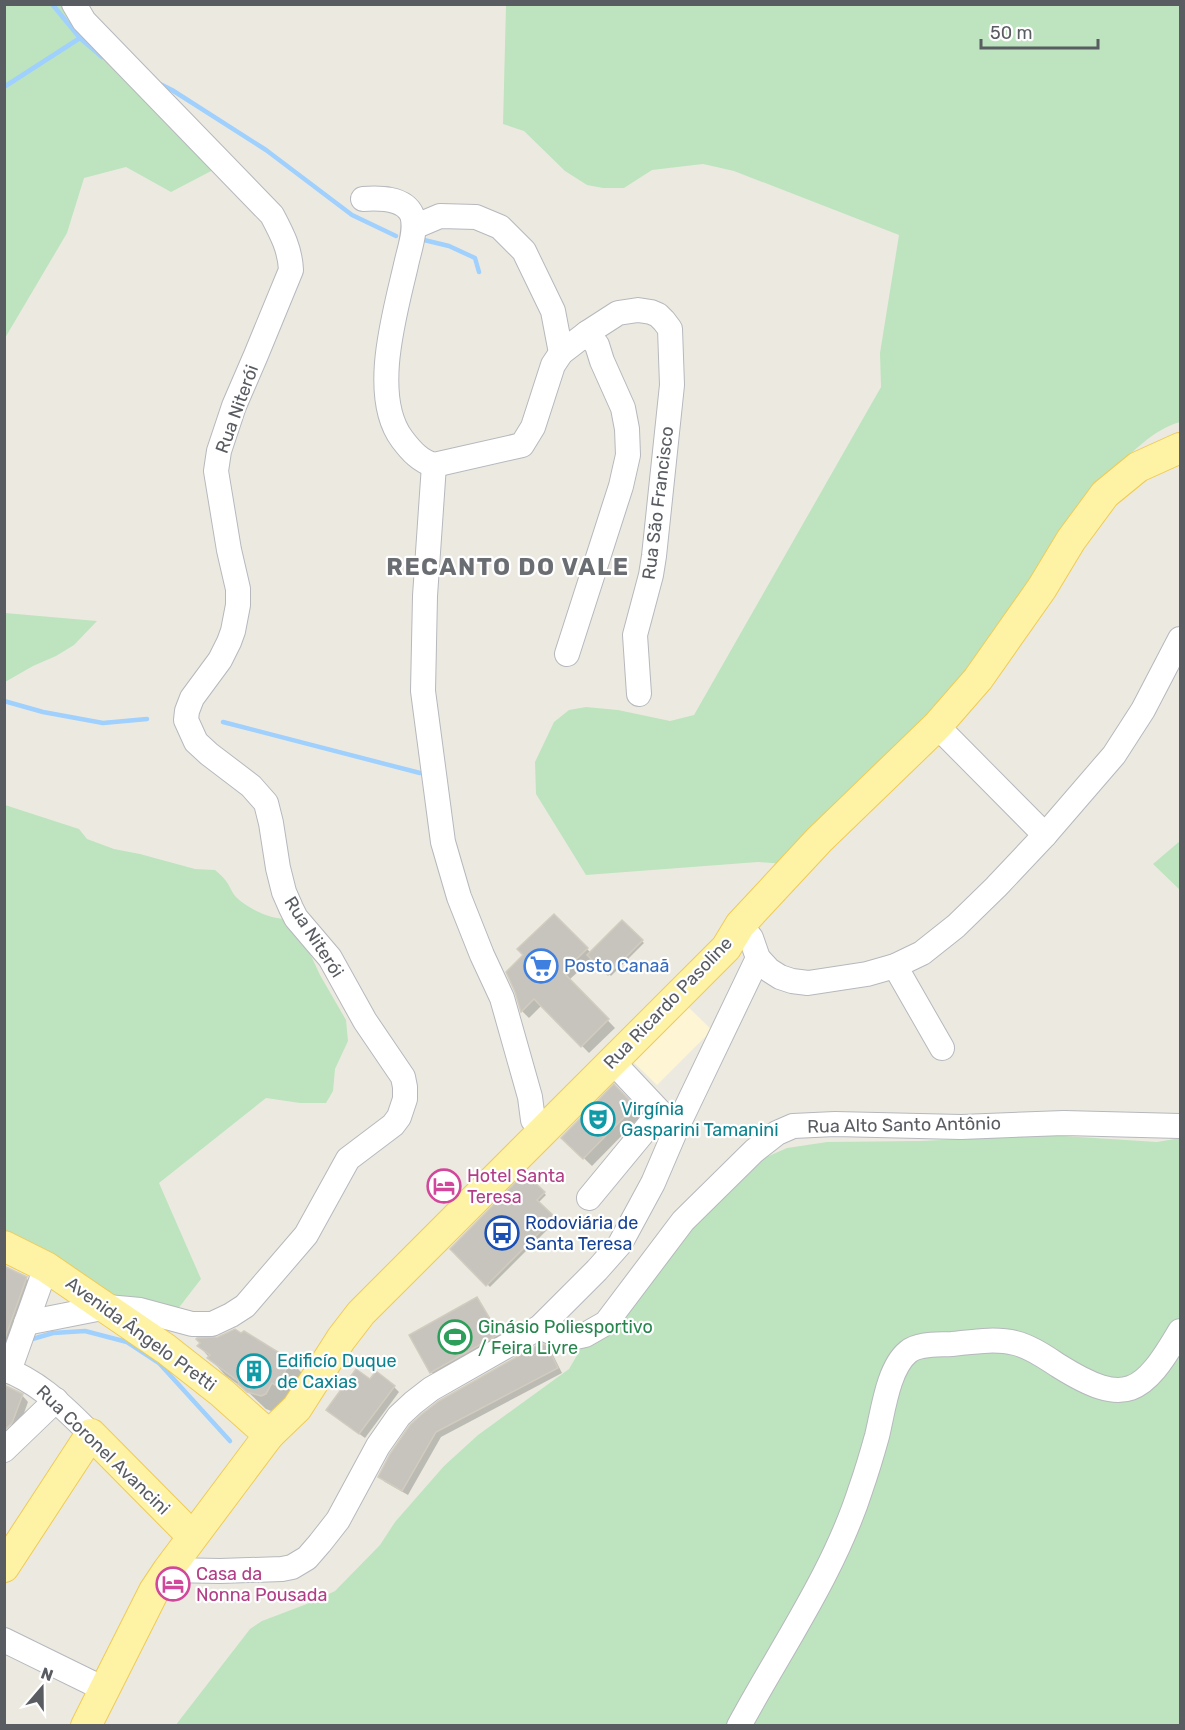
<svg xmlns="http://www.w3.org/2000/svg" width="1185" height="1730" font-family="Rubik,sans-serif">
	<rect width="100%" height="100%" fill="#eceae0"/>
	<!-- commercial -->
	<polygon fill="#fdf5d4" points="683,1002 712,1030 657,1085 628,1057"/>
	<!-- green -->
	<g fill="#bde4be">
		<polygon points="5,5 71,5 215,169 171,192 126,167 84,178 67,233 5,338"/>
		<path d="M506 5H1180V422C1154 429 1128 455 1110 475L983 662 785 864 758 862 586 875 536 794 535 762 554 722 569 710 586 707 618 710 670 721 694 715 881 387 880 353 899 235 734 171 703 164 652 170 624 188H603L587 185 565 171 524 131 503 124Z"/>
		<polygon points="5,613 97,621 74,645 56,656 33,666 5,682"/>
		<path d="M5 805 79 829 87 839 114 849 140 854 195 869 215 870C219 873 223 877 226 881 230 886 232 893 236 897 251 911 274 921 294 919L320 975 346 1020 348 1041 335 1069 333 1091 326 1103H300L266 1098 159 1183 201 1279 174 1314 122 1300 101 1290 5 1233Z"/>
		<polygon points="1180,841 1180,890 1153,864"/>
		<polygon points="1048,1135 1157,1142 1180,1138 1180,1725 175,1726 250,1629 262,1621 312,1602 335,1591 380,1545 395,1522 444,1466 478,1435 569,1369 590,1333 666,1248 755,1162 787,1148 827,1142 920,1141"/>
	</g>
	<!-- shadow -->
	<g fill="#0003">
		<polygon points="554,916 591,953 622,922 644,943 611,976 593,958 569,980 615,1028 589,1053 542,1005 529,1018 522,1011 525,955"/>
		<polygon points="614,1086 642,1115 592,1166 563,1138"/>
		<polygon points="529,1179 546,1195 538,1203 556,1221 490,1287 452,1249"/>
		<polygon points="4,1267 26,1278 33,1285 4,1363"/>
		<polygon points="477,1298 500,1337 434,1374 431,1372"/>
		<polygon points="541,1345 552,1353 562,1373 441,1437 408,1495 385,1482 379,1476"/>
		<polygon points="199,1346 290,1361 307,1378 276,1413 266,1409 247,1391 225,1375"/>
		<polygon points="370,1381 394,1387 399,1392 365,1438 333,1415"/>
		<polygon points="22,1395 28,1402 19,1427 4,1422"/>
	</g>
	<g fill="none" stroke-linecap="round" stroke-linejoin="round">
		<!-- stream -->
		<g stroke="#9fd0fe" stroke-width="4.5">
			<polyline points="52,4 80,38 102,57"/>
			<polyline points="160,84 172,90 266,150 352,215 396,236"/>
			<polyline points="4,87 80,38"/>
			<polyline points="424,240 449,246 475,258 479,272"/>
			<polyline points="4,701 43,712 103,723 147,719"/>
			<polyline points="223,722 420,773"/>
			<polyline points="29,1340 53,1333 85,1331 127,1342 159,1363 230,1441"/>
		</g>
	</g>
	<!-- building -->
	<g fill="#c7c4be" stroke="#d1ccbf" stroke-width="1.5">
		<polygon points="554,914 588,948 563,972 609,1019 581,1047 534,999 521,1012 515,992 506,972 523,955 517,949"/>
		<polygon points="622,920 643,940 608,975 587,955"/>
		<polygon points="614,1084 635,1106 583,1159 561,1138"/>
		<polygon points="529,1177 545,1192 537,1200 555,1217 486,1286 450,1249 518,1180 522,1184"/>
		<polygon points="4,1266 27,1277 4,1341"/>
		<polygon points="477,1297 499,1334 430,1373 409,1335"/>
		<polygon points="235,1329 241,1333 244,1331 291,1360 277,1386 272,1383 266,1394 261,1396 247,1392 238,1384 239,1382 207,1358 210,1355 197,1346 200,1343 196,1339 197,1338 218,1337"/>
		<polygon points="541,1343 547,1346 558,1368 436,1432 402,1491 378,1477 390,1454 410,1425 422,1414 439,1401"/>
		<polygon points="356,1369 370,1379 376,1371 395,1386 359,1434 326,1410"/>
		<polygon points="4,1385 23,1394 12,1423 4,1430"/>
	</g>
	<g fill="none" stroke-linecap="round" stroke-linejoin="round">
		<!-- minor casing -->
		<g stroke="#b6b8bd" stroke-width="26">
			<g id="minor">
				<path d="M363 199C378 198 404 197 412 215 417 230 409 250 406 265 395 313 370 396 402 439 411 451 420 461 434 465L522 445 533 427 553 365 561 353 587 333 618 313 638 310 651 312 658 315 664 321 670 329 672 385 654 556 651 575 635 635 639 694"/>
				<polyline points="414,227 440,216 476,217 500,227 524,251 553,311 561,353"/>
				<polyline points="434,465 425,596 423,691 443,842 459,897 482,955 502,998 530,1097 533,1120"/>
				<polyline points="567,654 621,486 628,455 627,429 623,408 602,361 597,345 587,333"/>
				<polyline points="937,726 1045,835"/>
				<polyline points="740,925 751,938 758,958 769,970 780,977 792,981 808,983 867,974 895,966 922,953 956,926 996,887 1045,835 1114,755 1143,710 1180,639"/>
				<polyline points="895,966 942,1048"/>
				<polyline points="612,1061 660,1112"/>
				<polyline points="589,1198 660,1112 677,1127"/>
				<path d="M26 1323 107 1307 140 1310 192 1324H212L231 1315 245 1306 306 1235 348 1159 393 1125 399 1117 405 1099V1087L403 1077 365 1021 330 958 296 918 291 908 284 892 278 868 271 823 266 803 251 786 209 754 196 742 186 720 187 711 192 698 220 660 229 642 233 631 238 605V589L229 550 216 471 219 451 234 406 256 355 291 270C290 249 282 234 272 215L84 21 74 4"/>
				<polyline points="540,1327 559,1336 571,1338 585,1335 606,1323 683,1221 754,1151 777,1133 793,1126 835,1124 961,1127 1064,1123 1180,1126"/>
				<path d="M4 1369C40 1382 64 1408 91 1434"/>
				<polyline points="9,1371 46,1267"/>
				<polyline points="4,1450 56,1400"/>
				<polyline points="168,1570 220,1571 282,1569 292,1567 307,1558 320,1543 338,1520 378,1446 399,1416 413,1403 431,1389 540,1327 597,1270 620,1244 653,1183 677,1127 758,958"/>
				<polyline points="4,1640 104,1689"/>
				<path d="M739 1726C781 1648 834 1573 861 1488 867 1471 872 1454 877 1436 883 1412 888 1368 908 1352 919 1343 938 1345 952 1344 972 1342 995 1338 1015 1343 1031 1347 1045 1357 1059 1366 1126 1408 1143 1394 1180 1331"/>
			</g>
		</g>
		<!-- major casing -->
		<g stroke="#efcb56" stroke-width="32">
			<g id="major">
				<polyline points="4,1246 46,1267 166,1349 222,1393 269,1435"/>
				<polyline points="4,1567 91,1434 192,1536"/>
				<polyline points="86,1726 154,1591 168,1570 269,1435 297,1408 341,1339 361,1313 726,948 740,925 819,840 937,726 978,679 1042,588 1071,540 1105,494 1138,467 1180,448"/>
			</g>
		</g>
		<!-- minor -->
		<use href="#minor" stroke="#fff" stroke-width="24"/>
		<!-- major -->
		<use href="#major" stroke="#fef3a4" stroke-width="30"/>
	</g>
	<!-- icons -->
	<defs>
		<g id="supermarket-ring" transform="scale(1.725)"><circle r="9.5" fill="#fff" stroke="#3f7fe0" stroke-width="1.5"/><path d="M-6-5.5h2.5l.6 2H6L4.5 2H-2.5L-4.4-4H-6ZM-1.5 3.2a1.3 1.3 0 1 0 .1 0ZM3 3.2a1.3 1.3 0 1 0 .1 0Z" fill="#3f7fe0"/></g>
		<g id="theatre-ring" transform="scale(1.725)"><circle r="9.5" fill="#fff" stroke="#0f9aa8" stroke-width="1.5"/><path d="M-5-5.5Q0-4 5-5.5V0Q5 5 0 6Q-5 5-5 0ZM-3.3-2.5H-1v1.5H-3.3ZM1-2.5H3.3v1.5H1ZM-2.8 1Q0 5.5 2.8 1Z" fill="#0f9aa8"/></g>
		<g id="hotel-ring" transform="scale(1.725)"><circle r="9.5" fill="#fff" stroke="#d1479c" stroke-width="1.5"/><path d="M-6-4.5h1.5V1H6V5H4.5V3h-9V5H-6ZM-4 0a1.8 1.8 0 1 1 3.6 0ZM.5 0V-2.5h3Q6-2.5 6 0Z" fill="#d1479c"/></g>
		<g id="bus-ring" transform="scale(1.725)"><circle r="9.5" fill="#fff" stroke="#1a4fb4" stroke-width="1.5"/><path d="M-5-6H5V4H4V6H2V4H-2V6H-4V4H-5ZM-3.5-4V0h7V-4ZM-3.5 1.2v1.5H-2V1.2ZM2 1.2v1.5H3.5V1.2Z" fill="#1a4fb4"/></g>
		<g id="stadium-ring" transform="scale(1.725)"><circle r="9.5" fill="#fff" stroke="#2e9e5b" stroke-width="1.5"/><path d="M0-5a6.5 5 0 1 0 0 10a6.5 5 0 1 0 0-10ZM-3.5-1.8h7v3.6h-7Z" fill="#2e9e5b"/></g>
		<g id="building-ring" transform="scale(1.725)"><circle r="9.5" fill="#fff" stroke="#0f9aa8" stroke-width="1.5"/><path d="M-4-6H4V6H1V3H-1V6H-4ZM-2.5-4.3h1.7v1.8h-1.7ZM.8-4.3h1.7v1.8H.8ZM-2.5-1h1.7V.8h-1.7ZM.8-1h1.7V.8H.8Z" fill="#0f9aa8"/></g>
	</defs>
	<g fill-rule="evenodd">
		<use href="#supermarket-ring" x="541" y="966"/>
		<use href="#theatre-ring" x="598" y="1119"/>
		<use href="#hotel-ring" x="444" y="1186"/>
		<use href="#bus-ring" x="502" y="1233"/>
		<use href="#stadium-ring" x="455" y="1337"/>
		<use href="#building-ring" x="254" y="1371"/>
		<use href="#hotel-ring" x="173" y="1584"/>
	</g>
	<g text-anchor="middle" stroke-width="4.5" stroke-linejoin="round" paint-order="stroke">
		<!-- street labels -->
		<g font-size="18" fill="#595c61" stroke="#fff">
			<text transform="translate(237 409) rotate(-70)" y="6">Rua Niterói</text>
			<text transform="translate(658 503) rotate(-83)" y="6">Rua São Francisco</text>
			<text transform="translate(314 937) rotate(57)" y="6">Rua Niterói</text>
			<text transform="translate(668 1003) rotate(-46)" y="6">Rua Ricardo Pasoline</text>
			<text transform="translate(904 1125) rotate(-1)" y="6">Rua Alto Santo Antônio</text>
			<text transform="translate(141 1334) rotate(36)" y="6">Avenida Ângelo Pretti</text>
			<text transform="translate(103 1450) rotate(44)" y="6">Rua Coronel Avancini</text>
		</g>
		<!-- shop labels -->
		<g font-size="18" fill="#366cbe" stroke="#fff" text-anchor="start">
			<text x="564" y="972">Posto Canaã</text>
		</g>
		<!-- culture labels -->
		<g font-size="18" fill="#0d838f" stroke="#fff" text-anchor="start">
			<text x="621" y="1115">Virgínia<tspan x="621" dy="21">Gasparini Tamanini</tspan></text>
			<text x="277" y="1367">Edificío Duque<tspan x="277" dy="21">de Caxias</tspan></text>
		</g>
		<!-- hotel labels -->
		<g font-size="18" fill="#b23c85" stroke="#fff" text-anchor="start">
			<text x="467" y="1182">Hotel Santa<tspan x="467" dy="21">Teresa</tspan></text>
			<text x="196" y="1580">Casa da<tspan x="196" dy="21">Nonna Pousada</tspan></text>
		</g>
		<!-- transit labels -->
		<g font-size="18" fill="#164399" stroke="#fff" text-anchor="start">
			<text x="525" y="1229">Rodoviária de<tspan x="525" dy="21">Santa Teresa</tspan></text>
		</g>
		<!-- leisure labels -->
		<g font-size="18" fill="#27864d" stroke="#fff" text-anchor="start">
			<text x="478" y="1333">Ginásio Poliesportivo<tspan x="478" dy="21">/ Feira Livre</tspan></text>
		</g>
		<!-- district labels -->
		<g font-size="24" font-weight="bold" letter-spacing="1.5" fill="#6a6e73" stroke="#fff">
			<text x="508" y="575">RECANTO DO VALE</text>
		</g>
	</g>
	<!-- border -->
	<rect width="1185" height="1730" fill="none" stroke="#595c61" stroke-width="12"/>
	<!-- north arrow -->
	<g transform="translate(42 1688) rotate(20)" stroke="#ffffff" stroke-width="4.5" paint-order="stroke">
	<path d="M0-4.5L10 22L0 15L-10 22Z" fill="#595c61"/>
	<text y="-9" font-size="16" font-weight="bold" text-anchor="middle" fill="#595c61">N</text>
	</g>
	<!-- scale -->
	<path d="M981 39v9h117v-9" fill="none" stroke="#595c61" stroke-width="3"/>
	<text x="990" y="39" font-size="18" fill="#595c61" stroke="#ffffff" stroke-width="4.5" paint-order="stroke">50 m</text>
</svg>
